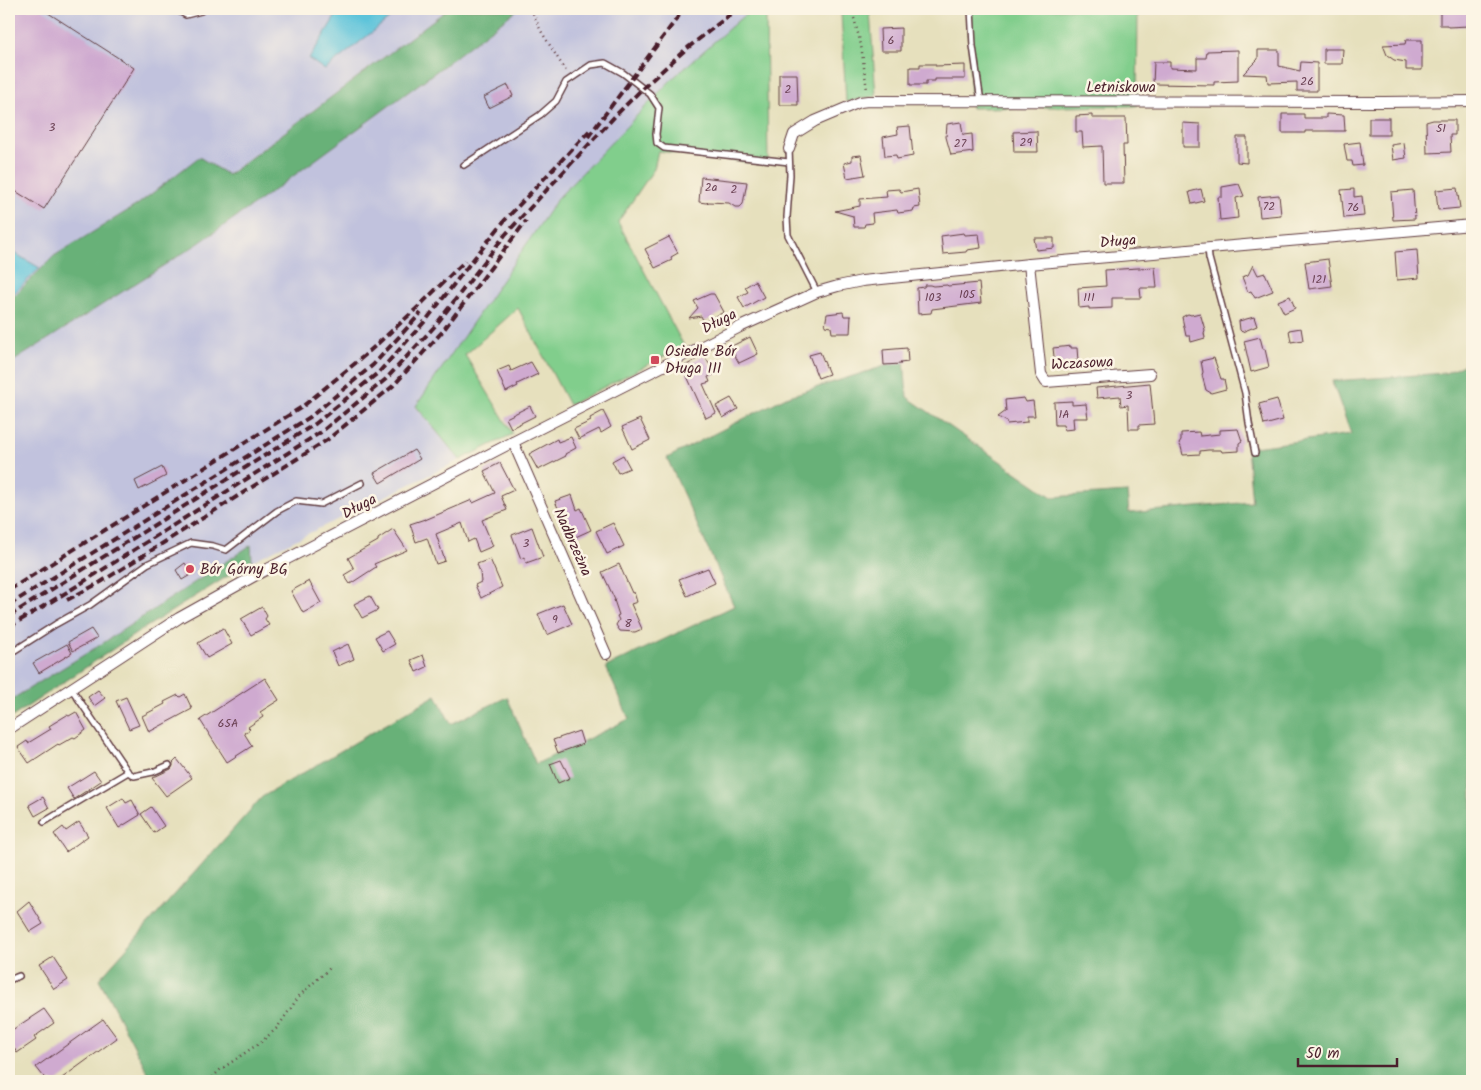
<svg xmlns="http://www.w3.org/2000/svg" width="1481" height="1090" font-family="Kalam,sans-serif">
	<rect width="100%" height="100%" fill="#fcf5e5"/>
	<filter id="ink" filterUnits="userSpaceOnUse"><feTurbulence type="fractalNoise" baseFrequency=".02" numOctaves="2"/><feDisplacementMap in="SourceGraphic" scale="10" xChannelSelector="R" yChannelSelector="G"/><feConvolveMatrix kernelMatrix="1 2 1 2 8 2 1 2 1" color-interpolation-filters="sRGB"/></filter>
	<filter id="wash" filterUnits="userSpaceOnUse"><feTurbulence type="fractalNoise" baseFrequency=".0096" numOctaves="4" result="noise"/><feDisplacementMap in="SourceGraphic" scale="20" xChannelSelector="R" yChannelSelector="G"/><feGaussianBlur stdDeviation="1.12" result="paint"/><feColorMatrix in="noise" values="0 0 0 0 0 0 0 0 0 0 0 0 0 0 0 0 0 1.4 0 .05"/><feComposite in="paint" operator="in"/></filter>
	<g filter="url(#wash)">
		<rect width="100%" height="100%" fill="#e6e0bd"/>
		<!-- industrial -->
		<g fill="#c1c2dd">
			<polygon points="9,9 448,9 227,175 199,157 137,205 54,256 9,301"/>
			<polygon points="518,9 756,9 742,17 416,407 460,460 252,561 143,629 9,719 9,364 199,243 266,196 434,73"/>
		</g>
		<!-- green -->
		<g fill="#81ce8c" stroke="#66765c">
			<polygon points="756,9 945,9 870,12 876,96 846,102 841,13 766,15 768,165 658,151 654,169 618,222 684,346 569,405 518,308 465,355 513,434 460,460 416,406 558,198 672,79 742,17"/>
			<polygon points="968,9 1138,9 1137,106 971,108"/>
		</g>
		<!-- forest -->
		<g fill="#68b178" stroke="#596852">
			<polygon points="448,9 518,9 434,73 266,196 199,243 9,364 9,301 54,256 137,205 199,157 228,175"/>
			<polygon points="904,360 907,397 1052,497 1127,492 1129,513 1252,502 1247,448 1351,434 1332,381 1446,373 1472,361 1472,1081 137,1081 148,1073 99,979 262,797 436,695 451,724 507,697 536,764 629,719 606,667 734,606 667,458 786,397"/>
			<polygon points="251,545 252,561 143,629 9,719 9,701 100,645"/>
		</g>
		<!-- water -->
		<g fill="#5cc3da" stroke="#537182">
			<polygon points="340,9 401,9 325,70 309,59"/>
			<polygon points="9,250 40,268 9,298"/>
		</g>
		<g id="blocks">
			<!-- building -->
			<g fill="#cfaad0">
				<polygon points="9,9 42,9 134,68 44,209 9,187"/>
				<polygon points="1440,9 1469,9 1469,26 1448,27 1447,25 1440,25"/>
				<polygon points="901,28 901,51 881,51 880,29"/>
				<polygon points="1406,40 1422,40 1422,70 1406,70 1406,62 1394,60 1387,55 1383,45 1405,44"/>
				<polygon points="1324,49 1343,49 1342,64 1324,64"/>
				<polygon points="1238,50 1238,81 1214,82 1214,85 1153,84 1154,62 1170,62 1170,68 1197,69 1197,58 1206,58 1207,51"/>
				<polygon points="1258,50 1279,50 1279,66 1300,71 1301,62 1317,63 1317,91 1297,91 1297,82 1268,83 1267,75 1243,74 1258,59"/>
				<polygon points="920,64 935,64 935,66 965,65 965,79 935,79 935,81 926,81 926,85 910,85 910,67 920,67"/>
				<polygon points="779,74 797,74 798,105 779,105"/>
				<polygon points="508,85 513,96 489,108 484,97"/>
				<polygon points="1282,114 1304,114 1304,118 1326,118 1326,114 1344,115 1345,131 1305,131 1305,133 1282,133"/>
				<polygon points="1092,115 1092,118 1126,118 1127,145 1123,145 1124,183 1103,183 1102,146 1083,147 1082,132 1076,132 1076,116"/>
				<rect x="1369" y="118" width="20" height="17"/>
				<polygon points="1433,120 1455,120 1455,135 1450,135 1451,152 1427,153 1426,122"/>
				<polygon points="961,122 963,135 972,134 973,152 951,155 946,137 947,124"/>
				<polygon points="1183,123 1200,124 1200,147 1183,147"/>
				<polygon points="910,126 913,156 897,159 896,155 885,156 883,137 898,134 897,127"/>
				<polygon points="1037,131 1038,152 1014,152 1013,132"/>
				<polygon points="1237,137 1247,137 1247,163 1237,162"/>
				<polygon points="1360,142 1363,165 1353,166 1352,161 1347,161 1344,144"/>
				<polygon points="1404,143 1406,158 1393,160 1391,145"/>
				<polygon points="861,155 865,175 847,178 844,163 852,161 852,156"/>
				<polygon points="701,177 747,182 743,204 740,207 735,207 729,203 709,202 706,203 699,202"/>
				<polygon points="1239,184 1244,196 1236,198 1238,218 1220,220 1218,197 1222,197 1222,187"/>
				<polygon points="1457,188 1460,208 1438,210 1436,190"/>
				<polygon points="899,189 901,192 918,189 920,207 914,208 913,211 898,213 897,210 872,213 873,223 865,224 864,227 854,227 853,216 835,211 860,206 860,199 887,197 886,190"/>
				<polygon points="1201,189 1204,201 1192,204 1189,192"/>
				<polygon points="1354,189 1354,197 1362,196 1364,216 1344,218 1341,190"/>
				<polygon points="1413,190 1415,219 1393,220 1391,192"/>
				<polygon points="1279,195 1281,215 1260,217 1258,197"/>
				<polygon points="964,233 965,235 979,234 981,248 967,250 966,252 943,254 941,236"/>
				<polygon points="669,237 678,253 671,257 672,260 655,268 645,249"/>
				<polygon points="1034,238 1054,238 1054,248 1036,250"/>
				<polygon points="1417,250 1419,278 1397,280 1395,252"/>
				<polygon points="1328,259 1332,286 1309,289 1305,262"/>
				<polygon points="1253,265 1258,275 1265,273 1273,291 1255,298 1251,291 1248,292 1242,277 1248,275"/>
				<polygon points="1155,267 1157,288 1140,288 1141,298 1112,298 1112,308 1089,309 1089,307 1079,308 1078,288 1106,286 1105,270"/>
				<polygon points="755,281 764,297 744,308 738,297 748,292 745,287"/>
				<polygon points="979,283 981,303 932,309 931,313 918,314 917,288 924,287 925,285 930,285 933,286 947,285 948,286"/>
				<polygon points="710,294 714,294 724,312 704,322 701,316 689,318 698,308 694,301"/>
				<polygon points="1290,296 1295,308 1284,313 1278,301"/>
				<polygon points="843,312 844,316 851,316 850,333 832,333 831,327 825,326 827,314"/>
				<polygon points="1200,313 1205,330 1204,333 1205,338 1191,342 1190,336 1186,336 1182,317 1188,314 1191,315"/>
				<polygon points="1254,317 1257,326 1242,332 1240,330 1239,321"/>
				<polygon points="1301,328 1303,340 1291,342 1289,330"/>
				<polygon points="750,337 758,354 739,363 730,347"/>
				<polygon points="1260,337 1263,349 1265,349 1269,367 1251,372 1244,341"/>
				<polygon points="1071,346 1071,348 1077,348 1078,361 1072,361 1072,363 1055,365 1053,348"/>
				<polygon points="907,348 908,362 900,363 901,364 884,365 883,350"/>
				<polygon points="820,352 829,374 818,378 809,355"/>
				<polygon points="704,355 715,374 708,377 710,382 703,384 716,413 706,418 686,374 688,373 685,366"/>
				<polygon points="1214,358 1221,379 1224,379 1226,389 1211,393 1206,390 1202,375 1203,372 1201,361"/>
				<polygon points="531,362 538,374 517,384 518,386 506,392 497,371 509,366 511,371"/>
				<polygon points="1150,383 1154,424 1139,425 1139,429 1129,429 1128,405 1121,406 1120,396 1097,398 1096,388"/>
				<polygon points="731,398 738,409 723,418 716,406"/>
				<polygon points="1024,398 1026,402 1033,401 1035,416 1027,416 1027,422 1007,424 1006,421 998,417 1006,411 1005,400"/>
				<polygon points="1277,399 1283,420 1264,425 1259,404"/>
				<polygon points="1072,401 1072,405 1086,404 1088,418 1073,418 1074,429 1064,430 1063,425 1055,425 1054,402"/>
				<polygon points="530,406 535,416 511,428 506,418"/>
				<polygon points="603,411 611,427 601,433 599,429 579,439 574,429 591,421 590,418"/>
				<polygon points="640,419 650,440 632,449 622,427"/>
				<polygon points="1238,429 1242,441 1239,443 1239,451 1222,452 1221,450 1208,450 1200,451 1200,454 1183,455 1181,447 1179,443 1181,440 1181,433 1199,432 1200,436 1220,434 1220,430"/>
				<polygon points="571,437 576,448 565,454 566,456 538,470 529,454 557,439 558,442"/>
				<polygon points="414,450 420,459 380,483 374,473"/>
				<polygon points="623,455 630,468 618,473 612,461"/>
				<polygon points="500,463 514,490 501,496 507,510 482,520 493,546 479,552 474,539 468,542 462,523 436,534 445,561 436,564 427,538 416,542 410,524 425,519 425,520 472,500 473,503 495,493 484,471"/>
				<polygon points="162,467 166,476 139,490 135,481"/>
				<polygon points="572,495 577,510 581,508 591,530 571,539 555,501"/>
				<polygon points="613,523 624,546 607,554 596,531"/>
				<polygon points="532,527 543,557 526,563 524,557 521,559 512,535"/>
				<polygon points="393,529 407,550 374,564 376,567 350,584 344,575 354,569 348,558 378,541 378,539"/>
				<polygon points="490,559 502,587 481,598 475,585 481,582 480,572 477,564"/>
				<polygon points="185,563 192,574 182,580 176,570"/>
				<polygon points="619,564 632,593 634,592 637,602 631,604 642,629 635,632 620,631 616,625 619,620 617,616 619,615 614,600 615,600 602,572"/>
				<polygon points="708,568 715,583 687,596 679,579"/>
				<polygon points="309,581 321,603 303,613 291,591"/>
				<polygon points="370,596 378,610 362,618 354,604"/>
				<polygon points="563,604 572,624 547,635 538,614"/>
				<polygon points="262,607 267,616 265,619 269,625 251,635 241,619"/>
				<polygon points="223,628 232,644 207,658 198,643"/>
				<polygon points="91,629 97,638 73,651 68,642"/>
				<polygon points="387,631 395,644 383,651 375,637"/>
				<polygon points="67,644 72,653 39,673 33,663"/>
				<polygon points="348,644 354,659 338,666 332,652"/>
				<polygon points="423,655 427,667 416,672 411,660"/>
				<polygon points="265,678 279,700 260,712 263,717 248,727 250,729 244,733 252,746 227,762 200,720"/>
				<polygon points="98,690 105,698 94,706 88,697"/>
				<polygon points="185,694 192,709 149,732 142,716 165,704 164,702 178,695 180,697"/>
				<polygon points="126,697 139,725 129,729 116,701"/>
				<polygon points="76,712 86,730 75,738 73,737 59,745 58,744 29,763 18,747 27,741 28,743 51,729 49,726 67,715 69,716"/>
				<polygon points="579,731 583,744 558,753 553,740"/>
				<polygon points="177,759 192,778 166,796 152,778 171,769 173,766 173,763"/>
				<polygon points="561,760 570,778 558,783 550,764"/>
				<polygon points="94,771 101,781 74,799 67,788"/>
				<polygon points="43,797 49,808 35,816 29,805"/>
				<polygon points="123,798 126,803 132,800 140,815 119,828 107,808"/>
				<polygon points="151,807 164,826 154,833 141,814"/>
				<polygon points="79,822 88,836 66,852 54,834 63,827 66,831"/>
				<polygon points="29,901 43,924 30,932 17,911"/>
				<polygon points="53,957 68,980 54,989 39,966"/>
				<polygon points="44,1009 54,1023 34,1037 36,1040 17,1053 9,1040 9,1032"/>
				<polygon points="103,1019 117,1038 58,1081 47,1081 36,1067"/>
			</g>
		</g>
	</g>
	<g filter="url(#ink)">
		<use href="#blocks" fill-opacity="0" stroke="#613c41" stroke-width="1"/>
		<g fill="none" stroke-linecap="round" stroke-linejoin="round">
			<!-- service casing -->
			<g stroke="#613c41" stroke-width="8">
				<g id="service">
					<polyline points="176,9 186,15 201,11 202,9"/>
					<polyline points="971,9 973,46 981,102"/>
					<polyline points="789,149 790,175 787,217 788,235 817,292"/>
					<polyline points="464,165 540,115 556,101 566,82 591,65 605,63 623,73 650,94 659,108 656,134 657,143 664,148 789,162"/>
					<polyline points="1208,248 1209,258 1245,393 1249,423 1255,453"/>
					<polyline points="9,654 56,624 90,605 147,564 191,543 213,546 226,550 277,511 296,501 321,504 362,483"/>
					<polyline points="128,772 134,776 153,772 169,765"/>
					<polyline points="44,822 128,772 71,688"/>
					<polyline points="9,980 19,976"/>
				</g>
			</g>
			<!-- minor casing -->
			<g stroke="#613c41" stroke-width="12">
				<g id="minor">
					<polyline points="789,149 794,134 815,121 860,102 868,101 1384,102 1472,101"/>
					<polyline points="1029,264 1041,374 1046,382 1150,374"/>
					<polyline points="513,442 606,654"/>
					<polyline points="9,729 179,618 258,574 513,442 742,326 817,292 838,286 862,281 1029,264 1472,225"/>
				</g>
			</g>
			<!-- path -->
			<g stroke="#613c41" stroke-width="2.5" stroke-dasharray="1 4" stroke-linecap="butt">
				<polyline points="531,9 541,31 567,73"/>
				<polyline points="858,9 854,18 861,45 867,90"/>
				<polyline points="209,1081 220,1070 261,1042 277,1028 300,995 330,968"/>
			</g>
			<!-- service -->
			<use href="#service" stroke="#fff" stroke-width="5"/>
			<!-- minor -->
			<use href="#minor" stroke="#fff" stroke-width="10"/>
			<!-- rail -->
			<g stroke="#4a1f2b" stroke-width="4" stroke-dasharray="8 4" stroke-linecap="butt">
				<polyline points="588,137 684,9"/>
				<polyline points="9,590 302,407 364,356 416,309 465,261"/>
				<polyline points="67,600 101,582 327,440 393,386 442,332 526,221"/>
				<polyline points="9,605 310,417 373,365 421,313"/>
				<polyline points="9,616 315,424 379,372 427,319 468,266 505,220 590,130"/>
				<polyline points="9,627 72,589 321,432 386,379 435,326 505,235 617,114 643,88 685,50 737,9"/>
			</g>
		</g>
	</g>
	<!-- markers -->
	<g fill="#d1495b" stroke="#fcf5e5" stroke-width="2">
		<rect x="650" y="355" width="10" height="10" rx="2.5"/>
		<circle cx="190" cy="569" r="5"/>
	</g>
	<g text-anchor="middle" stroke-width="5" stroke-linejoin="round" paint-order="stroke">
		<!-- number labels -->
		<g font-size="12" fill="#6b4254">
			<text x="891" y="44">6</text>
			<text x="1307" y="85">26</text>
			<text x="788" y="93">2</text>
			<text x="52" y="131">3</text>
			<text x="1441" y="132">51</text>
			<text x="1026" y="146">29</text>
			<text x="960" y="147">27</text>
			<text x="711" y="191">2a</text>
			<text x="734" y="193">2</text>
			<text x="1269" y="210">72</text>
			<text x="1353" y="211">76</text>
			<text x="1319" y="283">121</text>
			<text x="967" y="298">105</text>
			<text x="933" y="301">103</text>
			<text x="1089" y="301">111</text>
			<text x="1129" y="399">3</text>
			<text x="1064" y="418">1A</text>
			<text x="526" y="547">3</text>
			<text x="555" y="623">9</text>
			<text x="628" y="627">8</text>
			<text x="228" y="727">65A</text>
		</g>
		<!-- street labels -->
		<g font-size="15" fill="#4a1f2b" stroke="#fcf5e5">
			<text x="1121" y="92">Letniskowa</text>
			<text transform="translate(1118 241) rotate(-5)" y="5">Długa</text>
			<text transform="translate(719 321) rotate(-27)" y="5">Długa</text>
			<text transform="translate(1082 363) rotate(-3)" y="5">Wczasowa</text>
			<text transform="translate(359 506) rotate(-28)" y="5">Długa</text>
			<text transform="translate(573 542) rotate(66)" y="5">Nadbrzeżna</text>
		</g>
		<!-- poi labels -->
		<g font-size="15" fill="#4a1f2b" stroke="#fcf5e5" text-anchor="start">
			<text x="665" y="356">Osiedle Bór<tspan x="665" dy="17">Długa III</tspan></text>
			<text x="200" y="574">Bór Górny BG</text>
		</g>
	</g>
	<!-- margin -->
	<rect width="1481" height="1090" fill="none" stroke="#fcf5e5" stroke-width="30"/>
	<!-- scale -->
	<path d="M1298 1058v8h99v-8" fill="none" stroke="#4a1f2b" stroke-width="2.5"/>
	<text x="1306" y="1058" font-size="15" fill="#4a1f2b" stroke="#fcf5e5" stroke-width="4" paint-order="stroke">50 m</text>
</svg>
